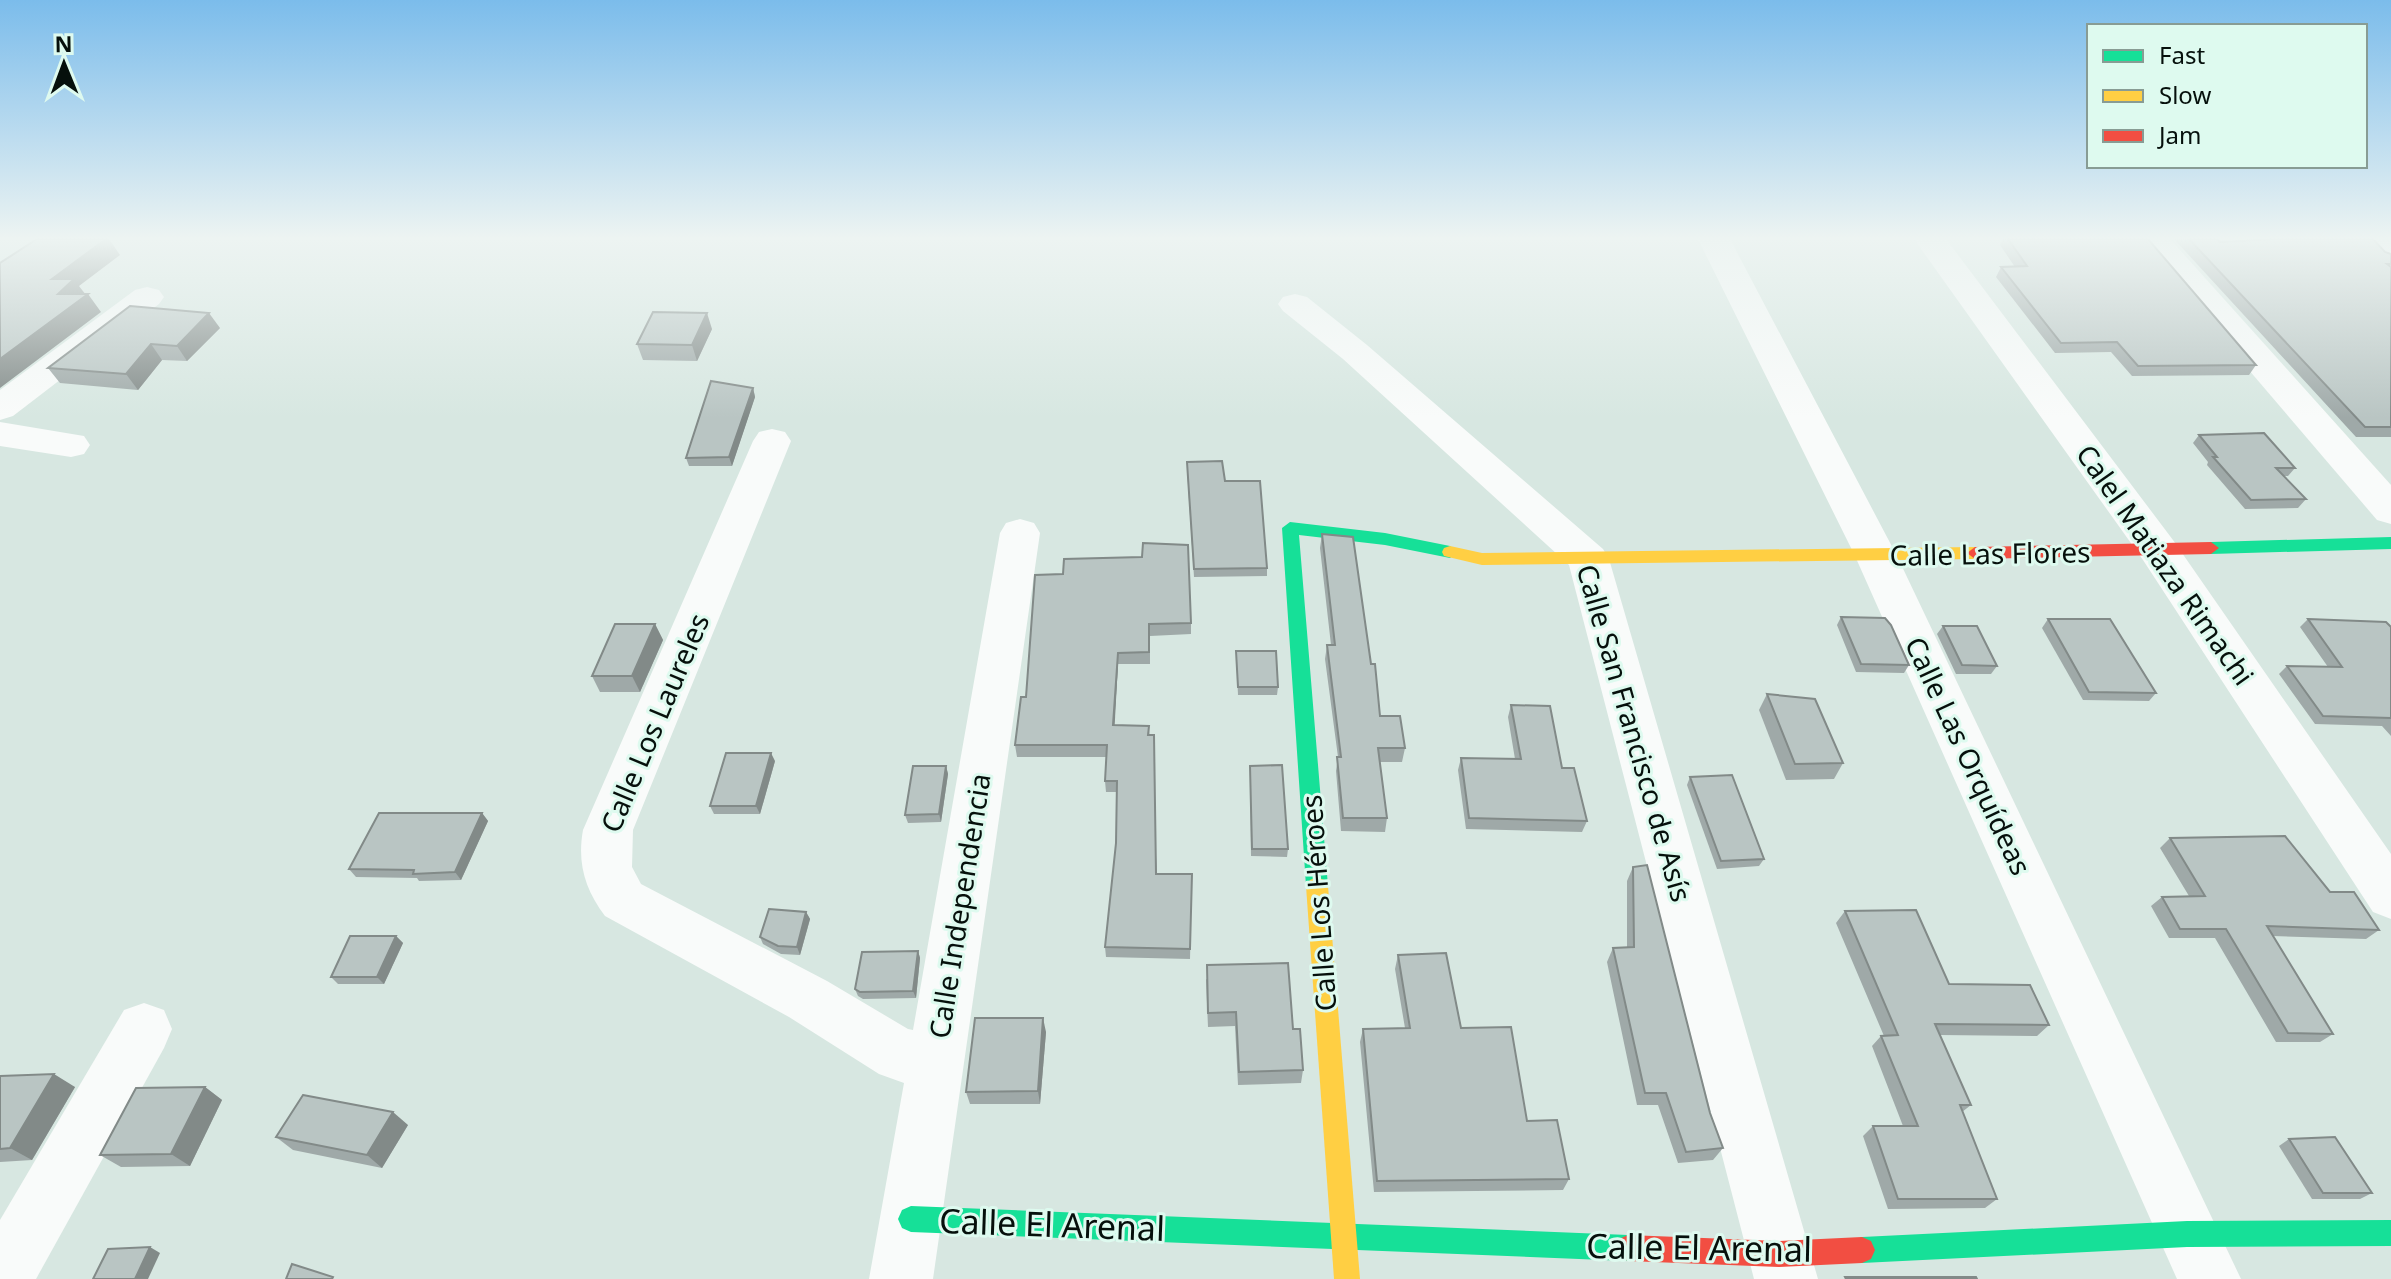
<svg xmlns="http://www.w3.org/2000/svg" width="2391" height="1279" font-family="'Noto Sans',sans-serif">
	<rect width="100%" height="100%" fill="#d7e7e1"/>
	<g fill="none" stroke-linecap="round" stroke-linejoin="round">
		<!-- street -->
		<g fill="#f9fbfa" fill-rule="evenodd">
			<polygon points="1698,239 1730,239 1897,556 2241,1279 2177,1279 1855,556"/>
			<polygon points="1914,239 1946,239 2173,540 2391,854 2391,919 2373,912 2143,560"/>
			<polygon points="2137,239 2170,239 2391,485 2391,524 2377,520"/>
			<polygon points="2360,239 2391,239 2391,263 2380,260"/>
			<polygon points="147,287 159,290 164,297 159,304 13,416 0,420 0,390 135,290"/>
			<polygon points="1295,294 1307,297 1367,345 1603,549 1609,559 1818,1279 1754,1279 1569,565 1343,359 1283,311 1278,304 1283,297"/>
			<polygon points="0,422 84,436 90,445 84,454 71,457 0,446"/>
			<path d="M772 429 785 432 791 441 633 830 632 867 641 884 827 981 908 1029 913 1030 1000 533 1006 523 1020 519 1034 523 1040 533 933 1279H869L904 1083 879 1074 789 1017 605 916C585 889 577 863 583 830L753 441 759 432Z"/>
			<polygon points="144,1003 164,1010 172,1029 164,1048 36,1279 0,1279 0,1220 124,1010"/>
		</g>
		<!-- fast -->
		<g fill="#16e098" fill-rule="evenodd">
			<polygon points="1290,522 1385,533 1450,546 1458,552 1450,558 1385,545 1299,535 1328,886 1324,892 1317,895 1310,892 1306,886 1282,528"/>
			<polygon points="2391,537 2391,549 2211,554 2203,548 2211,542"/>
			<polygon points="911,1206 1628,1235 1637,1239 1641,1248 1637,1257 1628,1261 911,1232 902,1228 898,1219 902,1210"/>
			<polygon points="2391,1220 2391,1246 2187,1247 1862,1263 1853,1259 1849,1250 1853,1241 1862,1237 2187,1221"/>
		</g>
		<!-- slow -->
		<g fill="#ffcf43" fill-rule="evenodd">
			<polygon points="1450,546 1482,553 1975,547 1983,553 1975,559 1482,565 1444,556 1442,552 1444,548"/>
			<polygon points="1317,877 1324,880 1328,886 1360,1279 1334,1279 1306,886 1310,880"/>
		</g>
		<!-- jam -->
		<g fill="#f24e42" fill-rule="evenodd">
			<polygon points="2211,542 2219,548 2211,554 1975,559 1967,553 1975,547"/>
			<polygon points="1628,1235 1779,1241 1862,1237 1871,1241 1875,1250 1871,1259 1862,1263 1779,1267 1628,1261 1619,1257 1615,1248 1619,1239"/>
		</g>
	</g>
	<!-- wall -->
	<g fill="#9fa9a8">
		<polygon points="2003,239 2148,239 2256,365 2249,375 2132,376 2111,352 2055,353 1996,277 2001,267 2015,267 2000,245"/>
		<polygon points="2174,239 2217,239 2220,242 2391,254 2391,437 2356,437"/>
		<polygon points="220,328 187,361 162,360 138,390 60,383 48,368"/>
		<polygon points="712,329 697,361 643,360 637,344"/>
		<polygon points="753,388 755,397 732,466 689,466 686,458"/>
		<polygon points="2199,435 2295,468 2288,476 2284,476 2306,499 2298,508 2245,509 2207,465 2208,462 2193,443"/>
		<polygon points="1187,470 1225,481 1267,568 1267,576 1194,577"/>
		<polygon points="1322,534 1371,664 1380,716 1405,748 1402,762 1380,762 1387,818 1385,832 1341,831 1336,771 1338,757 1325,659 1327,645 1331,645 1320,548"/>
		<polygon points="1035,575 1191,623 1191,634 1150,636 1150,664 1118,664 1114,725 1149,726 1157,874 1192,874 1190,959 1106,957 1105,947 1116,843 1117,792 1106,792 1105,781 1106,757 1017,757 1015,745 1026,697"/>
		<polygon points="1841,617 1909,665 1904,673 1856,672 1837,625"/>
		<polygon points="2048,619 2156,693 2149,701 2083,700 2042,628"/>
		<polygon points="2308,619 2391,627 2391,736 2382,726 2315,724 2279,674 2287,666 2328,667 2300,627"/>
		<polygon points="655,624 663,640 640,692 600,692 592,676"/>
		<polygon points="1943,626 1997,666 1991,674 1956,674 1937,634"/>
		<polygon points="1236,651 1278,687 1277,695 1238,695"/>
		<polygon points="1767,694 1843,763 1834,779 1786,780 1759,710"/>
		<polygon points="1511,705 1562,768 1587,821 1582,832 1466,829 1458,770 1461,758 1515,759 1508,717"/>
		<polygon points="775,761 760,814 714,814 710,806"/>
		<polygon points="946,766 948,774 941,822 908,823 905,815"/>
		<polygon points="1250,766 1288,849 1287,857 1251,856"/>
		<polygon points="1690,777 1764,859 1759,866 1717,869 1687,785"/>
		<polygon points="482,813 488,821 461,880 419,881 417,878 356,877 349,869"/>
		<polygon points="2170,838 2330,892 2379,930 2366,939 2273,936 2333,1034 2320,1042 2276,1042 2215,938 2169,938 2151,906 2162,897 2189,896 2160,848"/>
		<polygon points="1633,867 1710,1113 1723,1148 1713,1160 1678,1163 1658,1105 1637,1105 1607,962 1613,948 1627,948 1627,881"/>
		<polygon points="1845,911 1949,984 2049,1025 2037,1036 1940,1035 1971,1105 1962,1112 1997,1199 1985,1208 1888,1209 1863,1136 1873,1126 1903,1126 1872,1046 1881,1036 1884,1036 1836,923"/>
		<polygon points="806,912 810,919 800,955 781,954 763,944 760,937"/>
		<polygon points="396,936 403,943 384,984 338,984 331,977"/>
		<polygon points="918,951 920,958 916,998 863,999 858,996 855,989"/>
		<polygon points="1398,955 1461,1028 1569,1179 1563,1190 1374,1192 1360,1042 1363,1029 1405,1028 1395,969"/>
		<polygon points="1206,979 1293,1029 1303,1070 1301,1083 1238,1085 1235,1026 1208,1027"/>
		<polygon points="1046,1032 1040,1104 970,1104 966,1092"/>
		<polygon points="0,1076 75,1087 32,1160 0,1162"/>
		<polygon points="205,1087 222,1100 190,1166 121,1167 100,1155"/>
		<polygon points="408,1125 382,1168 293,1150 276,1137"/>
		<polygon points="2289,1139 2372,1193 2360,1199 2312,1199 2279,1146"/>
	</g>
	<!-- shaded-wall -->
	<g fill="#828a88">
		<polygon points="106,239 109,239 120,255 79,286 86,295 88,294 101,312 0,388 0,359 58,294 52,279"/>
		<polygon points="209,313 220,328 187,361 177,346"/>
		<polygon points="707,313 712,329 697,361 692,345"/>
		<polygon points="151,344 162,360 138,390 126,374"/>
		<polygon points="753,388 755,397 732,466 729,457"/>
		<polygon points="655,624 663,640 640,692 632,676"/>
		<polygon points="1118,653 1118,664 1114,737 1113,725"/>
		<polygon points="771,753 775,761 760,814 756,806"/>
		<polygon points="946,766 948,774 941,822 939,814"/>
		<polygon points="482,813 488,821 461,880 455,872"/>
		<polygon points="806,912 810,919 800,955 797,947"/>
		<polygon points="396,936 403,943 384,984 377,977"/>
		<polygon points="918,951 920,958 916,998 913,991"/>
		<polygon points="1043,1018 1046,1032 1040,1104 1038,1091"/>
		<polygon points="54,1074 75,1087 32,1160 10,1148"/>
		<polygon points="205,1087 222,1100 190,1166 171,1154"/>
		<polygon points="393,1112 408,1125 382,1168 367,1155"/>
		<polygon points="150,1247 160,1253 148,1279 135,1279"/>
	</g>
	<!-- building -->
	<g fill="#b9c5c3" stroke="#828a88" stroke-width="2">
		<polygon points="37,239 106,239 52,279 74,279 58,294 88,294 0,359 0,263"/>
		<polygon points="2008,239 2148,239 2256,365 2138,366 2117,342 2061,343 2001,267 2027,266"/>
		<polygon points="2189,239 2217,239 2220,242 2277,239 2373,239 2385,252 2391,254 2391,264 2387,264 2391,267 2391,427 2365,427"/>
		<polygon points="130,306 209,313 177,346 151,344 126,374 48,368"/>
		<polygon points="653,312 707,313 692,345 637,344"/>
		<polygon points="711,381 753,388 729,457 686,458"/>
		<polygon points="2264,433 2295,468 2276,468 2306,499 2251,500 2213,457 2217,457 2199,435"/>
		<polygon points="1222,461 1225,481 1260,481 1267,568 1194,569 1187,462"/>
		<polygon points="1322,534 1353,537 1371,664 1375,664 1380,716 1400,716 1405,748 1378,748 1387,818 1343,818 1337,757 1341,757 1327,645 1335,645"/>
		<polygon points="1143,543 1188,545 1191,623 1149,624 1149,652 1118,653 1113,725 1149,726 1148,735 1154,735 1156,874 1192,874 1190,949 1105,947 1116,843 1117,781 1105,781 1107,745 1015,745 1021,697 1026,697 1035,575 1063,574 1064,559 1142,557"/>
		<polygon points="1841,617 1885,618 1891,625 1909,665 1861,664"/>
		<polygon points="2048,619 2110,619 2156,693 2089,692"/>
		<polygon points="2308,619 2386,622 2391,627 2391,718 2323,716 2287,666 2342,667"/>
		<polygon points="615,624 655,624 632,676 592,676"/>
		<polygon points="1943,626 1977,626 1997,666 1962,665"/>
		<polygon points="1236,651 1276,651 1278,687 1238,687"/>
		<polygon points="1767,694 1815,699 1843,763 1795,764"/>
		<polygon points="1511,705 1550,706 1562,768 1574,768 1587,821 1469,818 1461,758 1521,759"/>
		<polygon points="726,753 771,753 756,806 710,806"/>
		<polygon points="1282,765 1288,849 1252,849 1250,766"/>
		<polygon points="913,766 946,766 939,814 905,815"/>
		<polygon points="1732,775 1764,859 1721,861 1690,777"/>
		<polygon points="379,813 482,813 455,872 413,874 414,870 349,869"/>
		<polygon points="2285,836 2330,892 2354,892 2379,930 2267,926 2333,1034 2288,1033 2226,929 2180,929 2162,897 2205,896 2170,838"/>
		<polygon points="1647,865 1710,1113 1723,1148 1686,1152 1666,1093 1645,1093 1613,948 1634,947 1633,867"/>
		<polygon points="769,909 806,912 797,947 778,946 760,937"/>
		<polygon points="1916,910 1949,984 2030,985 2049,1025 1935,1024 1971,1105 1960,1105 1997,1199 1898,1199 1873,1126 1918,1126 1881,1036 1898,1035 1845,911"/>
		<polygon points="350,936 396,936 377,977 331,977"/>
		<polygon points="918,951 913,991 860,992 855,989 862,952"/>
		<polygon points="1446,953 1461,1028 1511,1027 1527,1121 1557,1120 1569,1179 1377,1181 1363,1029 1410,1028 1398,955"/>
		<polygon points="1288,963 1293,1029 1300,1029 1303,1070 1239,1072 1236,1012 1208,1013 1207,965"/>
		<polygon points="975,1018 1043,1018 1038,1091 966,1092"/>
		<polygon points="54,1074 10,1148 0,1149 0,1076"/>
		<polygon points="205,1087 171,1154 100,1155 136,1088"/>
		<polygon points="303,1095 393,1112 367,1155 276,1137"/>
		<polygon points="2335,1137 2372,1193 2323,1193 2289,1139"/>
		<polygon points="150,1247 135,1279 93,1279 108,1249"/>
		<polygon points="292,1264 333,1277 332,1279 286,1279"/>
		<polygon points="1845,1277 1976,1277 1977,1279 1846,1279"/>
	</g>
	<!-- sky -->
	<linearGradient id="sky" x2="0" y2="1"><stop stop-color="#7bbceb"/><stop offset="0.57" stop-color="#edf4f2"/><stop offset="1" stop-color="#edf4f2" stop-opacity="0"/></linearGradient>
	<rect width="2391" height="418" fill="url(#sky)"/>
	<g text-anchor="middle" stroke-width="6" stroke-linejoin="round" paint-order="stroke">
		<!-- street labels -->
		<g font-size="28" fill="#06100c" stroke="#defaef">
			<text transform="translate(1990 554) rotate(-1)" y="10">Calle Las Flores</text>
			<text transform="translate(2165 565) rotate(55)" y="10">Calel Matiaza Rimachi</text>
			<text transform="translate(655 723) rotate(-67)" y="10">Calle Los Laureles</text>
			<text transform="translate(1634 733) rotate(74)" y="10">Calle San Francisco de Asís</text>
			<text transform="translate(1968 756) rotate(65)" y="10">Calle Las Orquídeas</text>
			<text transform="translate(1319 903) rotate(-94)" y="10">Calle Los Héroes</text>
			<text transform="translate(960 906) rotate(-81)" y="10">Calle Independencia</text>
		</g>
		<!-- near-street labels -->
		<g font-size="34" fill="#06100c" stroke="#defaef">
			<text transform="translate(1052 1225) rotate(2)" y="12">Calle El Arenal</text>
			<text transform="translate(1699 1248) rotate(1)" y="12">Calle El Arenal</text>
		</g>
	</g>
	<!-- legend -->
	<rect x="2087" y="24" width="280" height="144" fill="#defaef" stroke="#889c94" stroke-width="2"/>
	<rect x="2103" y="50" width="40" height="12" fill="#16e098" stroke="#889c94" stroke-width="2"/>
	<text x="2159" y="64" font-size="24" fill="#06100c">Fast</text>
	<rect x="2103" y="90" width="40" height="12" fill="#ffcf43" stroke="#889c94" stroke-width="2"/>
	<text x="2159" y="104" font-size="24" fill="#06100c">Slow</text>
	<rect x="2103" y="130" width="40" height="12" fill="#f24e42" stroke="#889c94" stroke-width="2"/>
	<text x="2159" y="144" font-size="24" fill="#06100c">Jam</text>
	<!-- north arrow -->
	<g transform="translate(64 64) rotate(359)" stroke="#defaef" stroke-width="6" paint-order="stroke">
	<path d="M0-6L14 30L0 20L-14 30Z" fill="#06100c"/>
	<text y="-12" font-size="22" font-weight="bold" text-anchor="middle" fill="#06100c">N</text>
	</g>
</svg>
